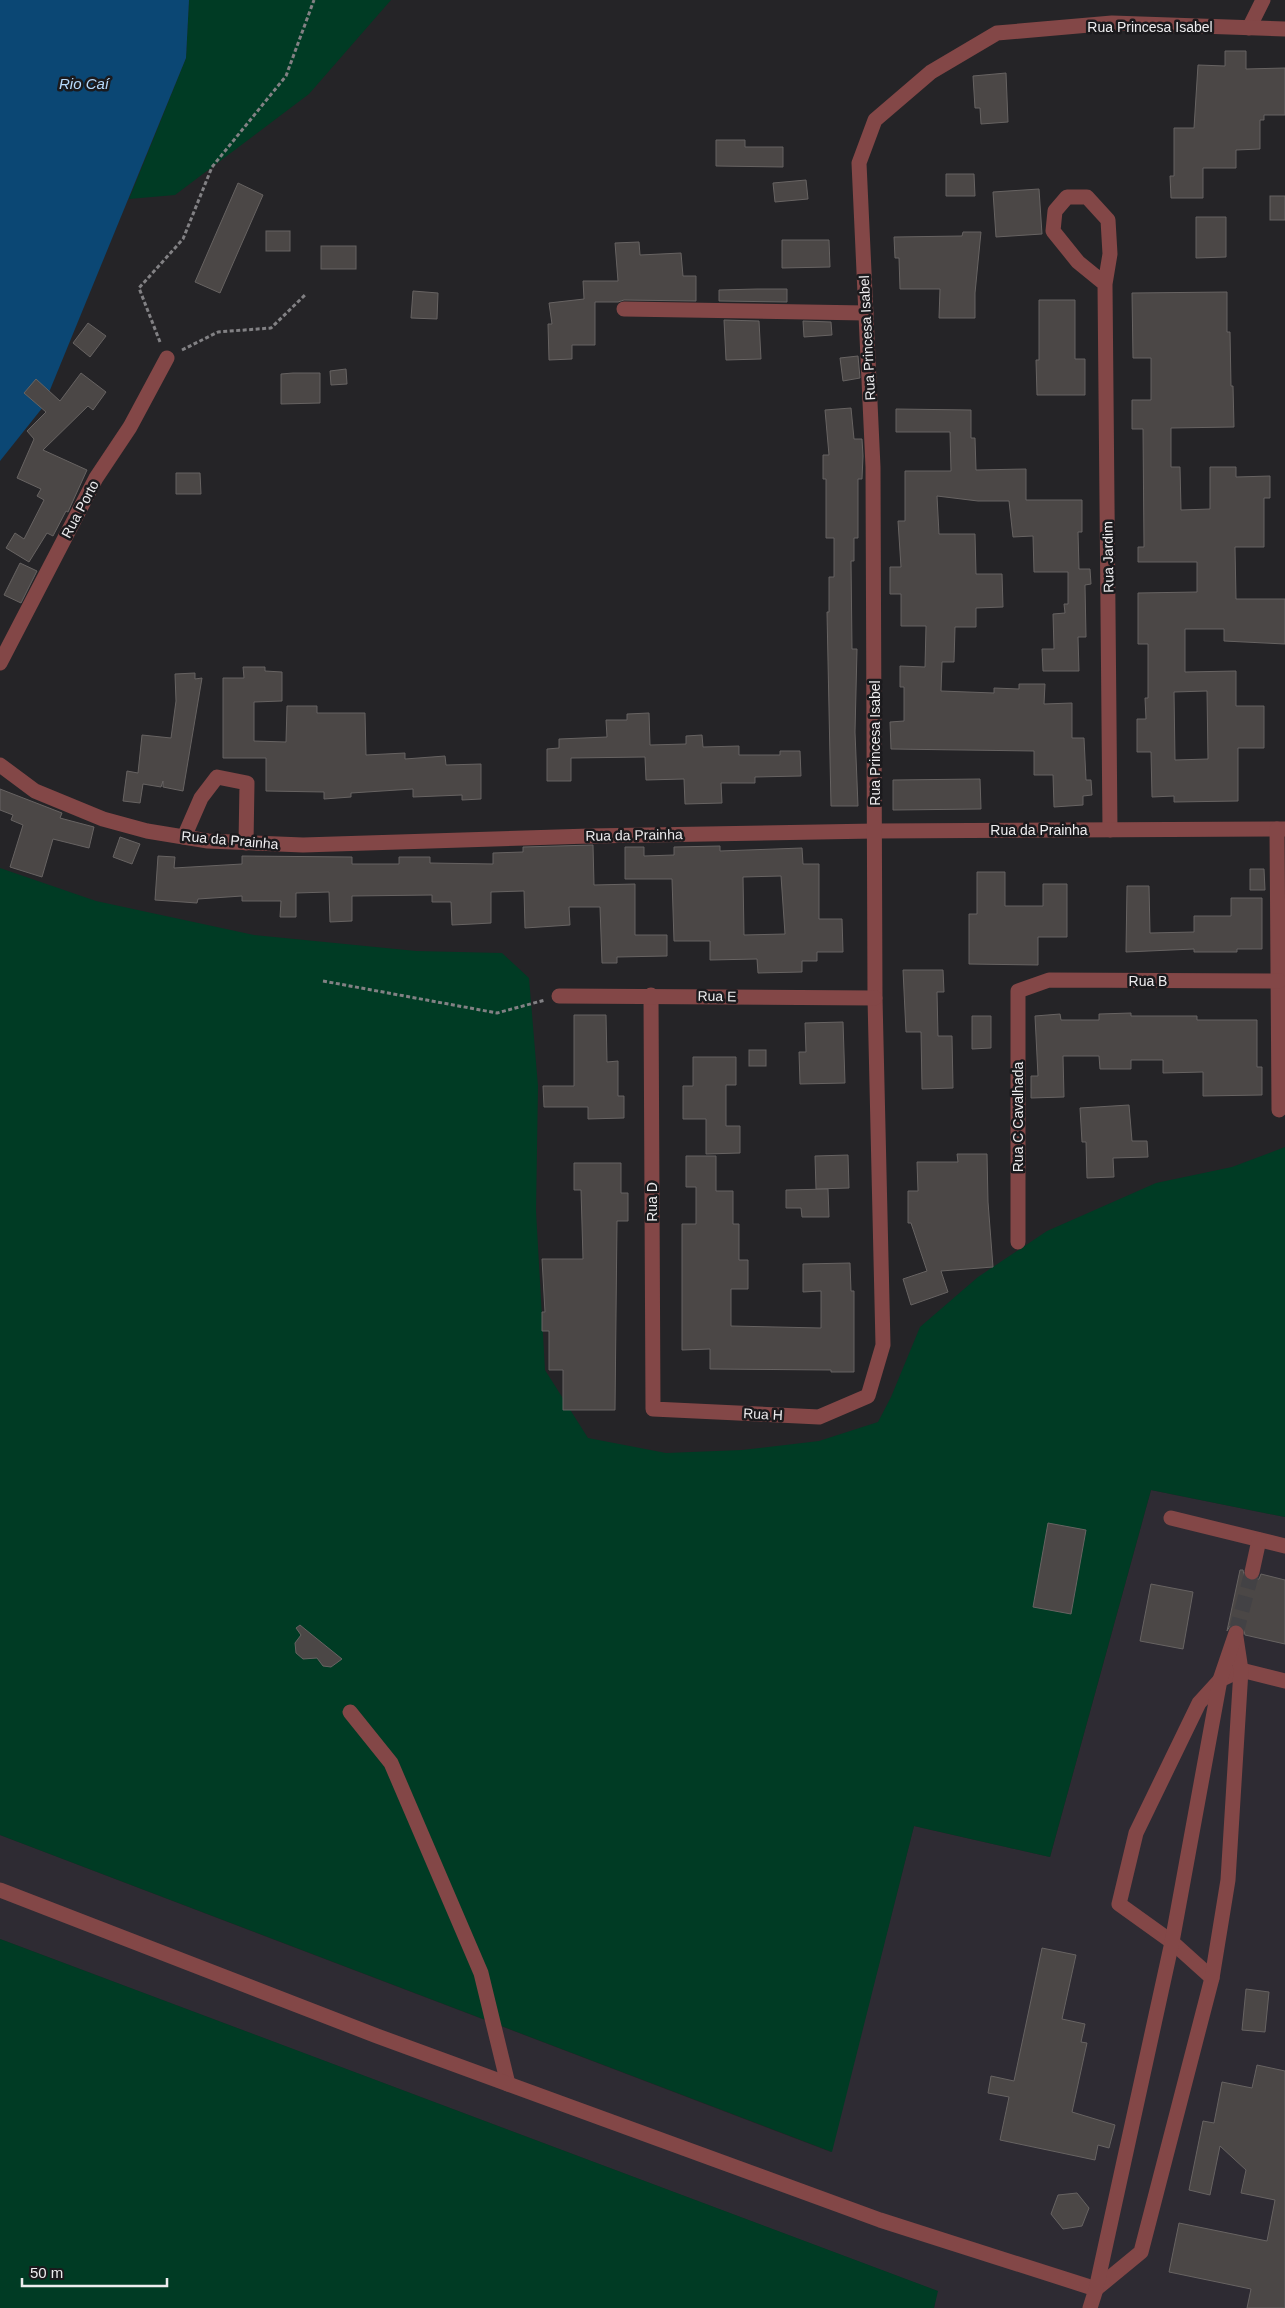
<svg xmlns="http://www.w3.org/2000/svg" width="1285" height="2308" font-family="Arial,sans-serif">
	<rect width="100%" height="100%" fill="#252427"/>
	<!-- built -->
	<polygon fill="#2e2b33" points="1151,1490 1285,1517 1285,2308 934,2308 937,2291 0,1939 0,1835 831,2152 914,1826 1050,1857"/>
	<!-- green -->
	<g fill="#003b24">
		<polygon points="189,0 391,0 309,94 175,195 129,199 186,58"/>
		<polygon points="0,868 96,901 254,935 416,951 502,953 529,978 538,1086 536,1211 545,1370 588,1438 666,1453 742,1450 819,1441 878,1422 891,1397 920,1327 978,1277 1047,1231 1156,1183 1232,1167 1285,1147 1285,1517 1151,1490 1050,1857 914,1826 832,2152 0,1835"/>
		<polygon points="0,1939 938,2291 934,2308 0,2308"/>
	</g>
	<!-- water -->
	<polygon fill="#0b4774" points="0,0 189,0 186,58 43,407 0,461"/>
	<!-- building -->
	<g fill="#4b4746" stroke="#676362" fill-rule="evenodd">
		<polygon points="1225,51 1246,51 1246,69 1285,68 1285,115 1264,115 1264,120 1260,120 1260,149 1236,150 1236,168 1203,168 1203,198 1171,198 1170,176 1174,176 1174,128 1194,128 1198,65 1225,66"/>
		<polygon points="1006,73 1008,122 981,124 980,108 975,108 973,76"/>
		<polygon points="716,140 745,140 745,147 783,147 783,167 716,166"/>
		<polygon points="946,174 974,174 975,196 946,196"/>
		<polygon points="806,180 808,199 775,202 773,183"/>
		<polygon points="238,183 263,195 220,293 195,282"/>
		<polygon points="1039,189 1042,234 996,237 993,192"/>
		<rect x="1270" y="196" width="15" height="24"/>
		<polygon points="1196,217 1226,217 1226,257 1196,258"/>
		<rect x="266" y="231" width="24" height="20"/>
		<polygon points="963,232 981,232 975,293 975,318 939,318 940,289 900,289 899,258 895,258 894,237 962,236"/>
		<polygon points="782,240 829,240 830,267 782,268"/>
		<polygon points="639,242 640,255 681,253 683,276 696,276 696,301 624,300 618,302 595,302 595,345 572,345 572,359 549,360 548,324 552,324 549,303 584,299 583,281 618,281 615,243"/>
		<rect x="321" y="246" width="35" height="23"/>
		<polygon points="757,289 787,289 787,302 719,301 719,290"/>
		<polygon points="413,291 438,293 437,319 411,318"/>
		<path d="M1227 292V332H1230L1231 386H1233L1234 427 1171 428V467H1180L1181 510 1210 509V467H1236V477L1270 476V498H1264V547H1235L1236 599H1285V644L1224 641V629H1185V672L1236 671V706H1264V748H1238V801L1174 802V796L1152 797 1151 752H1137V719H1146L1145 698H1148V644H1138V593L1197 592V562H1138V547H1144L1143 429H1132V400H1151V358H1133L1132 293ZM1207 691 1208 759 1175 760 1174 692Z"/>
		<polygon points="1039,300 1075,300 1075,359 1085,359 1085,395 1037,395 1036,360 1039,360"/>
		<polygon points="724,320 759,321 761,359 726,360"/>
		<polygon points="803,321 831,322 832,335 804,337"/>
		<polygon points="88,323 106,336 90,357 73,343"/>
		<polygon points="858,356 860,378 843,381 840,358"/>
		<polygon points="346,369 347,384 331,385 330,371"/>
		<polygon points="81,373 106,392 93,410 88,406 43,450 87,470 68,512 66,511 53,536 47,533 29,562 6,548 15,533 24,539 44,500 37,496 41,489 17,478 34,439 27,431 46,412 24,393 36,379 60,401"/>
		<polygon points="293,373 320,373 320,403 281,404 281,374"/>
		<polygon points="851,408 854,439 862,439 863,456 862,479 858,479 858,538 854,538 854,561 851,561 852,649 857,649 855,732 858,806 831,806 827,612 829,612 829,577 834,577 834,538 826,538 826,479 823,479 823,455 829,455 825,410"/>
		<polygon points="896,409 971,410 971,438 975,438 976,470 1026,469 1026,500 1082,500 1082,532 1078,532 1079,569 1090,569 1091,584 1085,585 1086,637 1078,637 1079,671 1043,671 1042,649 1054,649 1053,614 1065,613 1064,604 1068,604 1068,572 1034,572 1033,536 1013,537 1009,501 978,501 937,496 939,534 975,534 976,574 1002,574 1003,607 976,608 976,627 955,627 954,662 942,662 941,691 994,693 994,688 1019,689 1019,684 1045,684 1044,704 1072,703 1072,738 1084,738 1086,780 1091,780 1092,795 1083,796 1083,805 1054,807 1053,775 1034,775 1034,751 891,749 890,722 904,721 904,687 900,687 900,666 925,667 926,626 901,626 901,594 890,594 890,567 901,567 898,521 905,521 905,471 951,471 950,432 896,432"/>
		<polygon points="176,473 200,473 201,494 176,494"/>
		<polygon points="20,563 37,571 21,603 4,595"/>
		<polygon points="243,667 265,667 265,671 282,672 282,701 254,702 254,741 286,742 287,706 317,706 317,713 365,713 366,755 405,753 405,759 445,756 446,765 481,764 481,799 462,800 462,795 413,797 413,789 351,793 351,797 324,799 324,792 266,791 266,758 223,758 223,678 244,678"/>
		<polygon points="195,673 195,679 202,678 183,791 163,787 163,781 161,787 143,784 140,803 123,801 127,771 138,773 142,735 171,738 176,701 175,674"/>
		<polygon points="649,713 650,745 686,744 686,736 702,735 703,747 739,746 739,755 780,755 780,751 800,751 801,776 755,777 755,783 721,783 722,803 685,804 684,779 646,780 645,757 571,758 571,781 547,781 547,749 559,748 559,739 607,737 606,720 627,720 627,714"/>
		<polygon points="980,779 981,809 893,810 893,780"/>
		<polygon points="0,789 62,813 60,818 94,827 89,848 53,839 42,877 10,867 23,825 11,820 13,815 0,810"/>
		<polygon points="120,837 140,844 132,864 113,857"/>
		<polygon points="593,845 594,885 635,884 635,935 667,935 667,956 617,957 617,963 602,963 600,907 569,907 570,925 525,928 524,891 491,892 491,923 473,924 452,925 451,902 432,902 432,895 352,896 352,921 330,922 329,892 296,893 296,917 280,917 281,901 242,901 242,896 198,899 197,903 155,900 158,856 175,857 174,868 242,864 242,856 352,857 352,864 399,864 399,857 430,857 430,863 493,864 493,853 523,852 523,847"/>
		<path d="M720 846V851L802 848 803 864H819V919H842L843 952H817V961H802V972L758 973 757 959 710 960V941H674L672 879H625V847H644V856L674 855V847ZM781 876 785 934 744 935 743 877Z"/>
		<polygon points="1250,869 1264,869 1265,890 1250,890"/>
		<polygon points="977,872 1005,872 1005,906 1043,906 1043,884 1067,884 1067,937 1038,937 1038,965 969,964 969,914 977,914"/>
		<polygon points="1127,886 1149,886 1150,933 1194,932 1194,916 1231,916 1231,898 1262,898 1262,949 1237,949 1237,952 1194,952 1194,949 1126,952"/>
		<polygon points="903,970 943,970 944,992 937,992 938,1036 952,1036 953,1088 922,1089 921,1032 906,1032"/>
		<polygon points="1131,1013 1131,1016 1197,1016 1197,1020 1257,1020 1257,1067 1262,1067 1262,1095 1203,1096 1203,1072 1163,1073 1163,1060 1131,1060 1131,1069 1100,1069 1099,1056 1063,1056 1064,1097 1031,1098 1031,1076 1038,1076 1035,1016 1060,1014 1061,1020 1099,1020 1099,1014"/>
		<polygon points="574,1015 606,1015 607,1062 618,1061 618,1096 624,1096 624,1118 588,1119 588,1107 544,1107 543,1086 574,1086"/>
		<polygon points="972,1016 991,1016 991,1048 972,1049"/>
		<polygon points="843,1022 845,1083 800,1084 799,1052 806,1052 805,1023"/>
		<rect x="749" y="1050" width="17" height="16"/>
		<polygon points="693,1057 736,1057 736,1085 726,1085 726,1126 740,1126 740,1153 706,1154 706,1119 683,1119 683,1086 693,1086"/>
		<polygon points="1129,1105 1132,1141 1147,1141 1148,1157 1113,1158 1114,1177 1087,1178 1086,1142 1082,1142 1080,1108"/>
		<polygon points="957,1154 987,1154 988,1202 993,1267 941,1271 948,1292 911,1305 903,1279 927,1271 911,1223 908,1223 908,1191 918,1191 917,1162 958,1162"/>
		<polygon points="848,1155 849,1188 816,1189 815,1156"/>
		<polygon points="686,1156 716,1156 716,1191 733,1191 733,1224 739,1224 739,1260 748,1260 748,1289 731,1289 731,1326 821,1328 821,1291 803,1292 803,1264 850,1263 851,1291 854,1291 854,1372 831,1372 831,1370 710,1369 710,1349 682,1350 682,1224 696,1224 696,1187 686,1187"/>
		<polygon points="574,1163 621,1163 621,1193 628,1193 628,1221 617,1221 615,1410 563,1410 563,1370 549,1370 549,1331 542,1331 542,1312 545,1312 542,1259 583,1259 581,1190 574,1190"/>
		<polygon points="828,1189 829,1217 802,1217 801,1208 786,1208 786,1190"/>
		<polygon points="1048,1523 1086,1530 1071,1614 1033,1607"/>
		<polygon points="1240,1570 1243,1570 1245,1579 1250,1581 1259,1579 1261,1574 1285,1580 1285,1644 1245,1635 1243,1627 1239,1624 1230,1626 1227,1631"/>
		<polygon points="1151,1584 1193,1592 1183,1649 1140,1641"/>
		<polygon points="300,1625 311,1634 342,1659 331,1667 323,1666 317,1658 303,1659 296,1653 295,1643 301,1635 296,1628"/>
		<polygon points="1042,1948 1076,1955 1062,2019 1085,2024 1081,2042 1087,2043 1072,2112 1115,2125 1109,2148 1098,2145 1095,2160 1000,2140 1009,2097 988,2093 991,2076 1014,2081"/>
		<polygon points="1246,1989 1269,1992 1265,2032 1242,2030"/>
		<polygon points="1257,2065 1285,2071 1285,2308 1247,2308 1251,2289 1169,2272 1179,2223 1267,2241 1275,2200 1241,2193 1246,2170 1220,2146 1210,2195 1189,2190 1203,2121 1214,2123 1222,2082 1252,2088"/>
		<polygon points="1077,2193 1089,2208 1082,2226 1063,2229 1051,2214 1058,2195"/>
	</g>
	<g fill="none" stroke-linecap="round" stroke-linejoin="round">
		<!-- minor-tunnel -->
		<polyline stroke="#434245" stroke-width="15" stroke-dasharray="15 8" stroke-linecap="butt" points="1236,1633 1252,1572"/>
		<!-- path -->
		<g stroke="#828184" stroke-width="3" stroke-dasharray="4 2.5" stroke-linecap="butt">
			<polyline points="160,342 139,288 183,239 212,167 286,76 314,0"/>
			<polyline points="182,350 218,332 271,328 305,295"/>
			<polyline points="323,981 497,1013 545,1000"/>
		</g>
		<!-- minor -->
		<g stroke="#834747" stroke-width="15">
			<polyline points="1249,28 1263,0"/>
			<polyline points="1105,284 1078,262 1053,231 1055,211 1067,197 1087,197 1108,220 1110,254 1105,284 1110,830"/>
			<polyline points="624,309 866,313"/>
			<polyline points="0,663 96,478 130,427 167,358"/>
			<polyline points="0,765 35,791 103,819 147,831 208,841 303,845 590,836 875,831 1285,829"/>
			<polyline points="1277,829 1279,1110"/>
			<polyline points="184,837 201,798 217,777 247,783 246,843"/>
			<polyline points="651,995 653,1409 819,1417 868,1396 883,1345 875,998 873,467 859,163 875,120 931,72 997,33 1112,23 1285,29"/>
			<polyline points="559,996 875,998"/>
			<polyline points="1018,1242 1018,991 1049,980 1279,981"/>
			<polyline points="1171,1518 1285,1546"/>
			<polyline points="1252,1572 1259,1540"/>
			<polyline points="350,1712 391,1763 481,1973 508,2084"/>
			<polyline points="0,1890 377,2036 880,2220 1096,2289"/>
			<polyline points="1212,1978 1172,1942 1119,1904 1136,1833 1199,1703 1220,1680 1241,1670 1285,1681"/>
			<polyline points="1096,2289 1141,2252 1212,1978 1228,1880 1241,1670 1236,1637"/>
			<polyline points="1090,2308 1096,2289 1172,1942 1220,1680 1236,1633"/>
		</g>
	</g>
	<g text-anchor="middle" stroke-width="5" stroke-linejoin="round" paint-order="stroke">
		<!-- street labels -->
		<g font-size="14" fill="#edecee" stroke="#1b1a1d">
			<text x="1150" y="32">Rua Princesa Isabel</text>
			<text transform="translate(867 338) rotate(-93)" y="5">Rua Princesa Isabel</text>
			<text transform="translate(80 509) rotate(-62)" y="5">Rua Porto</text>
			<text transform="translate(1108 557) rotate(-91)" y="5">Rua Jardim</text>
			<text transform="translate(875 743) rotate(-90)" y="5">Rua Princesa Isabel</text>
			<text x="1039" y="835">Rua da Prainha</text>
			<text transform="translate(634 835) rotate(-1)" y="5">Rua da Prainha</text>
			<text transform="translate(230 840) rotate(5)" y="5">Rua da Prainha</text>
			<text x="1148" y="986">Rua B</text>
			<text transform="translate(717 996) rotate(1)" y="5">Rua E</text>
			<text transform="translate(1018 1117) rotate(-90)" y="5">Rua C Cavalhada</text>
			<text transform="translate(652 1202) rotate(-90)" y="5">Rua D</text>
			<text transform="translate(763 1414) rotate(3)" y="5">Rua H</text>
		</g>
		<!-- water labels -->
		<g font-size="15" font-style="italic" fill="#b6d9fb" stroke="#1b1a1d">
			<text x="84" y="89">Rio Caí</text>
		</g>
	</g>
	<!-- scale -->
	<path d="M22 2278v8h145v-8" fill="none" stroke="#edecee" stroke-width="2.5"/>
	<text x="30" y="2278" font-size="15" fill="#edecee" stroke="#1b1a1d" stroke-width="4" paint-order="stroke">50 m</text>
</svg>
